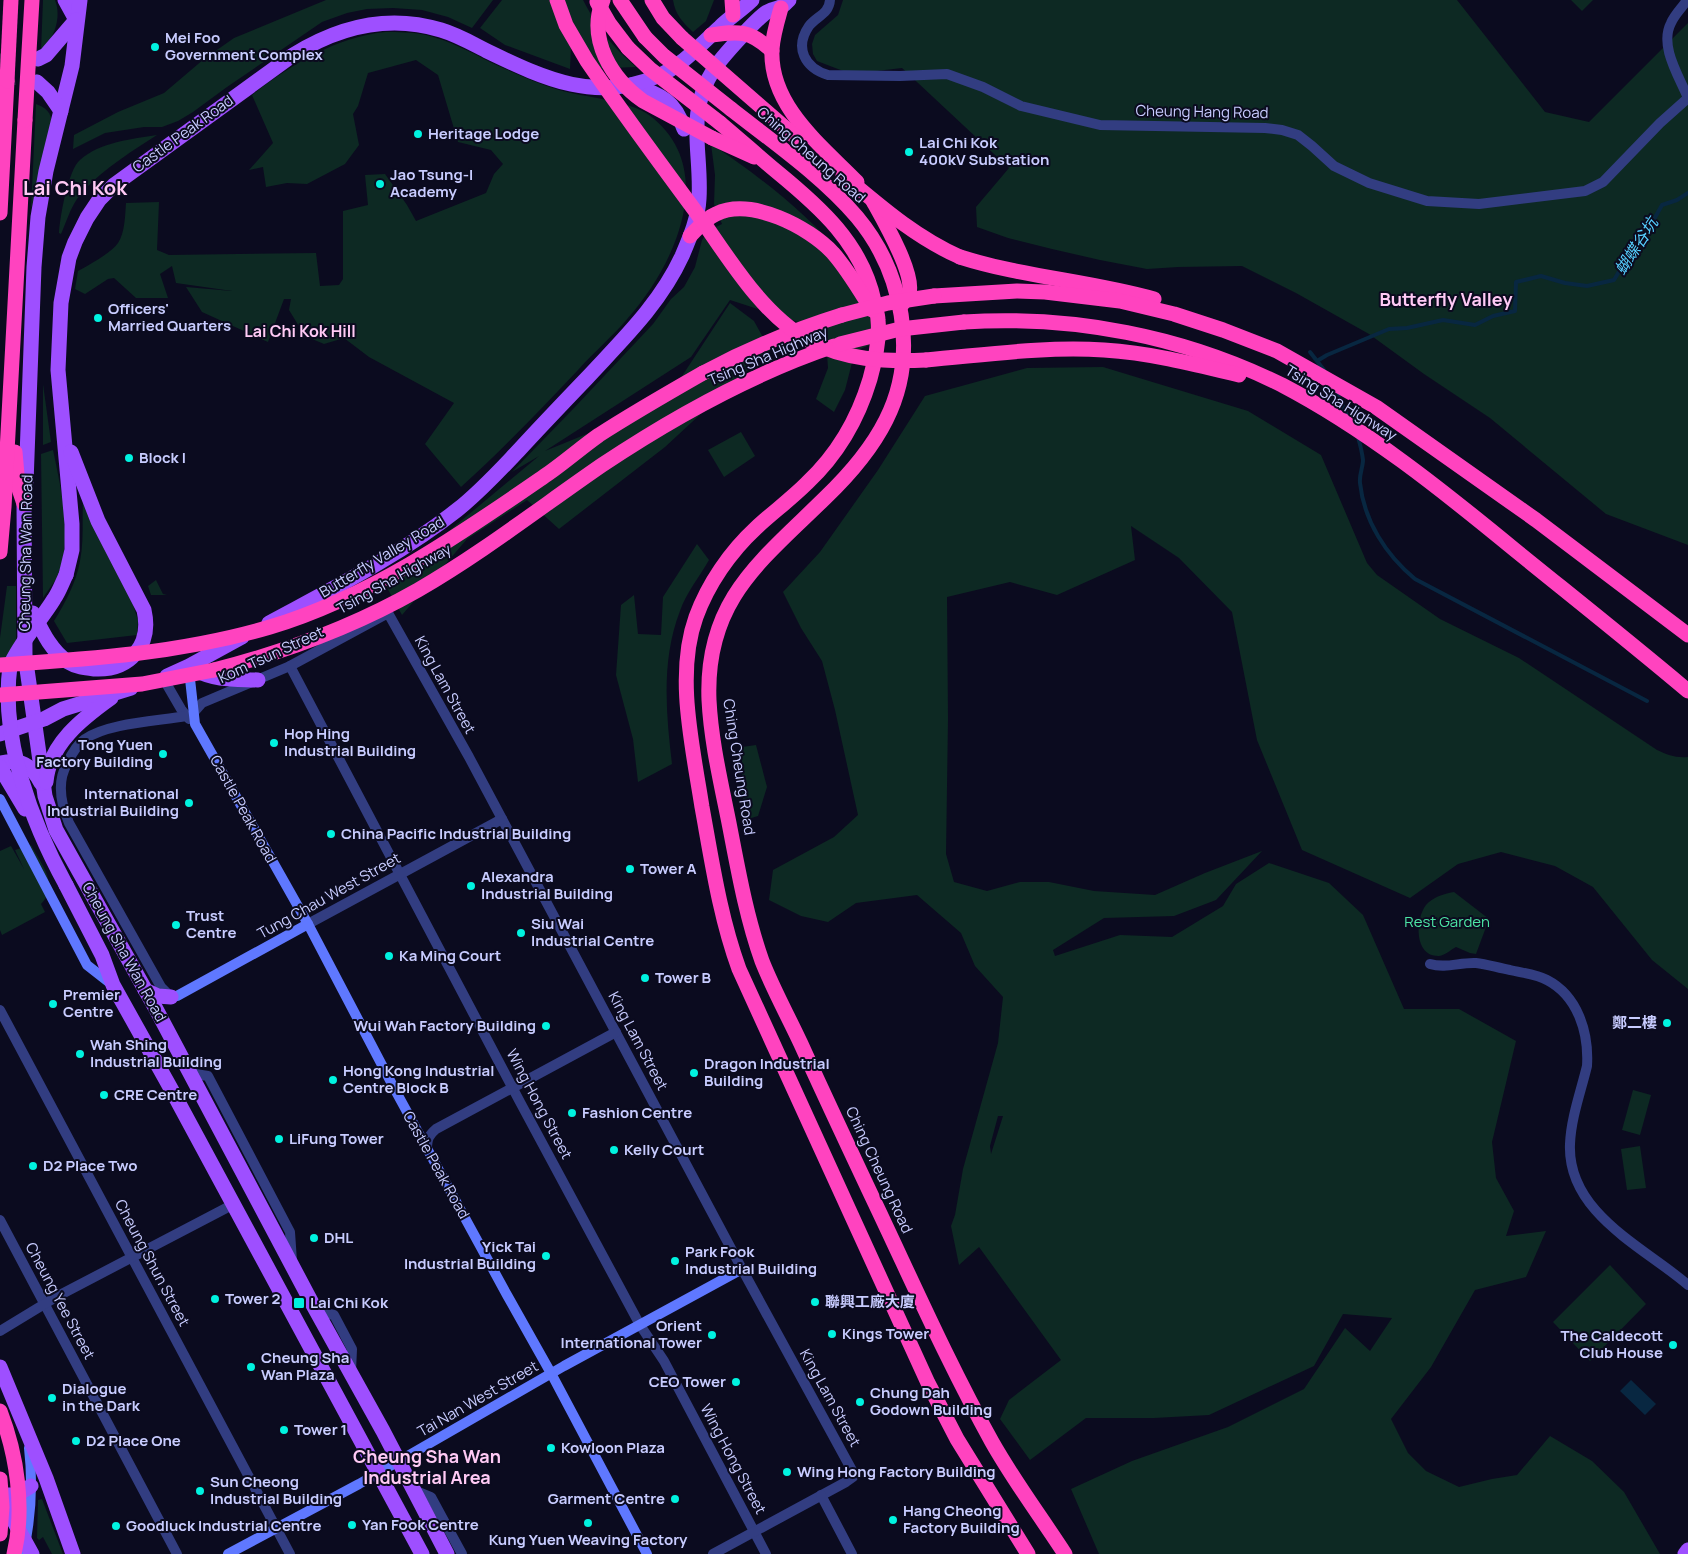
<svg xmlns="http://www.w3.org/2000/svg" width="1688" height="1554" font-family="Manrope,'Noto Sans TC',sans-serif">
	<rect width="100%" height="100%" fill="#0b0b1f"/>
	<!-- green -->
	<g fill="#0d2923" fill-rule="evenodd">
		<path d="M43 0H55C62 18 54 38 41 51Z"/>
		<polygon points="326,0 493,0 472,28 448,17 422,10 393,8 367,9 347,13 322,22 227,87 193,112 178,121 162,127 144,127 105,133 73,149 74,135 118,112 164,93 204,59 234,38"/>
		<polygon points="502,0 551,0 571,47 570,69 505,45 480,28"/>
		<path d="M554 0H583C598 29 612 46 636 67L585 69Z"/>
		<path d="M673 0H714L706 21 693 32C683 23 675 14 673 0Z"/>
		<polygon points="843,0 1457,0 1545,112 1589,122 1688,23 1688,545 1606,514 1490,418 1424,374 1369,334 1296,293 1242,266 1178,267 1147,269 1100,260 1052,249 1008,238 977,227 976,207 1009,168 902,68 851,74 817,61 813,54 812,44 815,35 838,15"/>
		<polygon points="1571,0 1593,0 1582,11"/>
		<path d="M385 32C399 32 412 32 426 35 450 41 471 52 492 63 514 73 536 83 559 90 583 97 631 101 649 115 720 168 675 265 628 318 613 336 594 352 578 370 540 410 502 450 461 487L425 444 454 403 369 357 344 338 324 344 305 336 289 310 291 299H284L268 342 202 312 186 287 232 291 176 283 172 266 160 274 168 298H136L114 278 108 279 85 294 75 289 78 271C89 265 111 253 118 243 125 232 125 216 126 203L159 202 157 250 169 255 316 253 320 286 339 285 343 279V211L368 205 365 175 385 174 407 205 416 221 486 193 494 174 503 164 491 150 458 142 438 75 416 60 368 73 358 106 353 114 359 145 345 164 307 184 287 183 266 187 263 167 249 170 273 143 252 95C292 64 334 38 385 32Z"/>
		<path d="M36 104C46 108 51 112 52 123L31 209Z"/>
		<path d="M157 135C128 154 99 171 77 199 70 209 66 223 61 234L59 233C60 217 68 170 80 160 100 142 132 139 157 135Z"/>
		<path d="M711 144C761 177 835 233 862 287 870 303 872 324 877 342L855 351 845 390 834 412 816 399 828 368 827 354 819 335 801 323 730 300 691 357 545 451 665 402 730 303 754 321 770 350 665 447 559 529 527 500 467 539 402 615 385 584 539 456 512 472 574 408 653 324 671 299 684 287 695 267 702 240 708 231 722 224 714 204 715 175Z"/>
		<path d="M1103 367 1248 411 1321 455 1367 563 1377 575 1440 619 1519 658 1657 750C1668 755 1675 758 1688 757V989L1652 960 1593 887 1555 866 1501 852 1458 864 1410 898 1302 850 1257 740 1232 612 1179 558 1131 526 1135 560 1057 595 1010 582 947 597 948 719 946 854 954 882 987 891 1020 882H1049L1094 891 1155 895 1205 873 1262 851 1216 900 1174 916 1104 918 1053 950 1055 956 1120 935 1172 937 1223 906 1236 884 1269 863 1329 883 1363 915 1404 1009H1459L1516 1041 1492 1142 1496 1178 1514 1211 1506 1236 1546 1231 1526 1277 1475 1290 1431 1367 1391 1419 1408 1453 1426 1471 1459 1487 1492 1479 1517 1475 1550 1436 1592 1461 1624 1492 1660 1554H1099L1071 1489 1132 1461 1228 1427 1304 1389 1345 1328 1370 1351 1392 1318 1343 1314 1314 1366 1209 1415 1154 1418H1086L1030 1460 1000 1419 1009 1400 1061 1360 979 1247 959 1265 951 1226 955 1215 963 1169 998 1043 1003 997 975 966 961 933 917 895 856 903 828 922 801 916 769 900 773 870 834 837 858 815 835 710 822 661 801 628 783 592 820 552 878 470 925 396 1027 368ZM998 1116H1003L991 1154 990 1146Z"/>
		<polygon points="43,384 51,442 43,445"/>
		<polygon points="741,432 755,456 724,477 708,450"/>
		<path d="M53 450C61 488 74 542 56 579 52 585 47 592 43 598L41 454Z"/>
		<path d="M83 499 133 605 138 620 137 635 67 643 54 621C65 603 76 583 80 561 84 541 82 520 83 499Z"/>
		<path d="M697 544 709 560C700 576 686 593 680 611 661 660 666 713 672 764L638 782 633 739 616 675 621 605 634 595 638 634 661 635 663 597Z"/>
		<polygon points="156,580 163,594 167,595 151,595 148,586"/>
		<polygon points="7,586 16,586 16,661 0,662 0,638"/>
		<polygon points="756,745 767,787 758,816 748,819 742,795 742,747"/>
		<path d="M31 845C41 864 60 885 41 904L45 912 2 935 0 930V851L11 846 24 869 15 850Z"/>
		<path d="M1454 892 1489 919 1476 954 1470 953 1456 947C1450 950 1446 955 1439 956 1414 957 1415 919 1426 905 1433 897 1443 894 1454 892Z"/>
		<polygon points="1633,1090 1651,1095 1640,1135 1622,1130"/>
		<polygon points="1640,1146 1646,1188 1627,1190 1621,1149"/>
		<polygon points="1610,1265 1646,1304 1590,1361 1553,1322"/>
		<polygon points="42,1499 63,1554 52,1554 43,1537 39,1540 37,1538 38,1500"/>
	</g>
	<!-- water -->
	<polygon fill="#082741" points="1631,1380 1656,1404 1645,1415 1620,1391"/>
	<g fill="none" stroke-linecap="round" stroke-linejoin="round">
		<!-- stream -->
		<g stroke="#082741" stroke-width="4">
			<polyline points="1310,352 1324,370"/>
			<polyline points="1317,361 1327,355 1389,329 1407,328 1443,320 1475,325 1493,316 1515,311 1516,282 1541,276 1565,283 1587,286 1614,280 1634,246 1648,230 1662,205 1677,200 1688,193"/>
			<polyline points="1335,389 1348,417"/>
			<path d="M1358 437C1360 444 1362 452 1363 460 1363 467 1359 475 1360 483 1364 521 1386 555 1415 579L1647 701"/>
		</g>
		<!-- primary-tunnel -->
		<g stroke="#272841" stroke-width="15" stroke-dasharray="15 8" stroke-linecap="butt">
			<polyline points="0,61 31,61 38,59"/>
			<polyline points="0,79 20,77 37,82"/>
		</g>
		<!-- street -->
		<g stroke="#323d81" stroke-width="10">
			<path d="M830 0C829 14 817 16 809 26 794 48 805 68 828 75L900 76 947 74 983 87 1021 106 1100 125 1265 128 1282 130 1298 135 1312 146 1334 166 1369 183 1427 201 1479 204 1585 191 1603 182 1660 123 1688 98"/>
			<path d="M1687 0C1682 8 1675 14 1671 23 1659 46 1679 76 1688 98"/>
			<polyline points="290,666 520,1102 640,1325 664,1361 766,1554"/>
			<polyline points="163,678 181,709 189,719"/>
			<polyline points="195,711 202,703 290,666 388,613 469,757 742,1269 854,1474 853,1477 846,1482 713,1554"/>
			<polyline points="308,924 502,819"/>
			<path d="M1430 964C1446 969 1460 962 1476 963 1487 964 1498 968 1510 970 1522 973 1536 974 1547 980 1578 996 1589 1033 1587 1066 1581 1091 1571 1118 1570 1144 1567 1213 1644 1247 1688 1285"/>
			<path d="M171 997 161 987 69 823C61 804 56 783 67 764 71 755 76 745 85 739 107 723 158 721 186 716"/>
			<polyline points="0,1010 290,1554"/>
			<polyline points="189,1073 208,1076 290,1232 292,1261"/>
			<path d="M427 1149C427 1139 429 1135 436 1129L616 1032"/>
			<polyline points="0,1220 177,1554"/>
			<polyline points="316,1311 334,1315 352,1349 351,1371"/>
			<polyline points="0,1331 56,1297 232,1205"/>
			<polyline points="414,1490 431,1497 462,1554"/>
			<polyline points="821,1495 852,1554"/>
		</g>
		<!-- secondary -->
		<g stroke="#5f78ff" stroke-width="10">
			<polyline points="189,670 195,724 308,924 394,1088 507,1295 552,1375 647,1554"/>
			<polyline points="0,799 87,965 110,983"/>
			<polyline points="171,997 177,996 308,924"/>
			<path d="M23 1554C31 1519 33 1483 29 1448"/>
			<polyline points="228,1554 359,1484 564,1366 742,1269"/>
		</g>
		<!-- primary -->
		<g stroke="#9e4fff" stroke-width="15">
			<polyline points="65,0 76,20"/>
			<polyline points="80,0 72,66 46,171 38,217 34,267 26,483 24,504 25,655 45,796 56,830 156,1009 313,1305 383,1431 447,1554"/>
			<polyline points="38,59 46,55 76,20"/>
			<polyline points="37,82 48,92 61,111"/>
			<path d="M631 85C659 95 674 98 684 129"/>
			<path d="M66 575 72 550V524L58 370 61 303 69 258 75 242 87 218 99 200 114 185 293 55C338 27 389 14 441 30 458 35 473 44 489 52 545 79 597 103 658 76 683 65 700 45 720 27 730 17 742 10 752 0"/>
			<path d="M33 613C42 631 51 651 68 662 76 667 85 668 94 669 130 671 152 645 144 610L98 521 71 452"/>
			<path d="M269 623C332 589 400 555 457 510 480 492 499 471 519 450 541 426 564 402 587 378 622 340 660 304 682 256 690 237 698 219 699 199 702 151 685 114 714 69 721 58 757 18 767 12 778 6 779 11 789 0"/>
			<path d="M196 670C215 681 237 679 258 680"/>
			<polyline points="167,676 189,666 242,637"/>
			<polyline points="0,734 44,719 63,709 131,688"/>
			<path d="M0 763C21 759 31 764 41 783"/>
			<polyline points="0,767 25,809"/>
			<path d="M46 782C49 744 83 718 111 698"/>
			<polyline points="66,885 102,955 113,985 170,1087 422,1554"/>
			<polyline points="145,990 158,996 171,997"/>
			<polyline points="0,1367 46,1478 73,1554"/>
			<polyline points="6,1495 16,1495 31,1486"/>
			<polyline points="0,1496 32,1554"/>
			<polyline points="1685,1554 1688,1550"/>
		</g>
		<!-- highway -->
		<g stroke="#ff43bf" stroke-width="15">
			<polyline points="620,0 645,37"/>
			<polyline points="652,0 663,18 682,38"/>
			<polyline points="732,0 733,15"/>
			<polyline points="597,2 609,23 628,48"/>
			<path d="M781 8C777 22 773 35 772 49 769 106 822 146 857 182"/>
			<path d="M711 35C739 31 750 30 772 51"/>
			<path d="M731 109C773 142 822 176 857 217 903 272 919 355 886 420 871 450 849 475 825 498 761 561 705 600 709 700 711 741 721 783 729 823 738 869 746 916 762 961 773 989 788 1016 801 1044 825 1097 850 1150 875 1203 913 1283 949 1365 992 1442 1014 1481 1041 1517 1065 1554"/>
			<path d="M720 123C739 139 757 155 776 171 820 207 862 244 874 301 875 307 878 314 878 320 880 339 875 361 870 379 858 419 838 454 807 483 791 499 772 513 756 528 730 552 708 584 696 617 675 675 693 748 702 807 712 862 720 917 739 969L928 1383 957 1439 1028 1554"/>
			<polyline points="712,138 754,157"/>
			<path d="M873 201C883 219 915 274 909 293 908 298 903 303 900 307"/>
			<polyline points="0,213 7,81"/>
			<path d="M690 236C698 228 706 218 716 214 751 197 809 227 833 253 848 270 860 291 872 310"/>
			<path d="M960 257C1023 277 1090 281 1154 299"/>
			<polyline points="934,296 1017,291 1045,292 1120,301 1174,314 1223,330 1277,351 1376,407 1536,520 1688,635"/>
			<path d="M964 322C1073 315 1183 336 1282 385 1366 429 1442 490 1515 550 1573 597 1631 643 1688 691"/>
			<path d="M926 360C985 355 1045 346 1104 350 1151 353 1194 364 1239 375"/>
			<path d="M703 373C748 349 794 330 842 315"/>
			<polyline points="15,452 18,486 24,504"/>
			<polyline points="0,552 4,507 25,120"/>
			<path d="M214 670C285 652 353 627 418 590 482 553 541 507 602 465 674 417 751 374 834 346"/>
		</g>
		<!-- primary-bridge -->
		<path stroke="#9e4fff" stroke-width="15" d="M66 885C32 823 0 739 10 666 20 642 40 622 54 599 59 592 62 583 66 575"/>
		<!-- highway-bridge -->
		<g stroke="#ff43bf" stroke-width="15">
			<path d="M557 0 566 25 587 61C622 112 659 162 696 212 727 255 760 313 808 340 844 360 885 362 926 360"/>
			<path d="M603 0C587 40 612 79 643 101L712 138"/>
			<polyline points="645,37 664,56 731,109"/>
			<polyline points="682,38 798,139"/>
			<polyline points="628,48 650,69 720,123"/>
			<polyline points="7,81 11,0"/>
			<polyline points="25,120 32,0"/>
			<path d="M843 175C880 206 915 237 960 257"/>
			<polyline points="842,315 888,303 934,296"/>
			<polyline points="840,344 900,329 964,322"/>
			<path d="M0 665C91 659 182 653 270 627 373 596 462 533 549 473 566 461 582 447 599 435 633 413 668 393 703 373"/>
			<polyline points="0,695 142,684 214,670"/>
			<path d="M0 1411C17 1455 25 1508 14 1554"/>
			<polyline points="0,1479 2,1507 0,1534"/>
		</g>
	</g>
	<!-- markers -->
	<g fill="#00f3e0" stroke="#0b0b1f" stroke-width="2">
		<circle cx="155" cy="47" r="5"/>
		<circle cx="418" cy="134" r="5"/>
		<circle cx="909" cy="152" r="5"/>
		<circle cx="380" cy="184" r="5"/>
		<circle cx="98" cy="318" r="5"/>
		<circle cx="129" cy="458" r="5"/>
		<circle cx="274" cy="743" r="5"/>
		<circle cx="163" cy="754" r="5"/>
		<circle cx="189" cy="803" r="5"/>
		<circle cx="331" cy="834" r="5"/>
		<circle cx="630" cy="869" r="5"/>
		<circle cx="471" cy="886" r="5"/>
		<circle cx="176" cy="925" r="5"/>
		<circle cx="521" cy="933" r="5"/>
		<circle cx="389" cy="956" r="5"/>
		<circle cx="645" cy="978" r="5"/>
		<circle cx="53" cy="1004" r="5"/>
		<circle cx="1667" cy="1023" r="5"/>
		<circle cx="546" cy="1026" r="5"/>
		<circle cx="80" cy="1054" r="5"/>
		<circle cx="694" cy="1073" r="5"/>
		<circle cx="333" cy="1080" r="5"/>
		<circle cx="104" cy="1095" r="5"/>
		<circle cx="572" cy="1113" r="5"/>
		<circle cx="279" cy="1139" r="5"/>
		<circle cx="614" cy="1150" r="5"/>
		<circle cx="33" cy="1166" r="5"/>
		<circle cx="314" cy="1238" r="5"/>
		<circle cx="546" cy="1256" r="5"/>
		<circle cx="675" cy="1261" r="5"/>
		<circle cx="215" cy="1299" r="5"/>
		<circle cx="815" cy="1302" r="5"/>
		<rect x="293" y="1297" width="12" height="12" rx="2.5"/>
		<circle cx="832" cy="1334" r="5"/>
		<circle cx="712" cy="1335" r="5"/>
		<circle cx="1673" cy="1345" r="5"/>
		<circle cx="251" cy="1367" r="5"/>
		<circle cx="736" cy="1382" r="5"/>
		<circle cx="52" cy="1398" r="5"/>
		<circle cx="860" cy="1402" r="5"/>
		<circle cx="284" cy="1430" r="5"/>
		<circle cx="76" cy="1441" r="5"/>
		<circle cx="551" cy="1448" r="5"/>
		<circle cx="787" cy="1472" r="5"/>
		<circle cx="200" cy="1491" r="5"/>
		<circle cx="675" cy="1499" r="5"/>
		<circle cx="893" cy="1520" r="5"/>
		<circle cx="588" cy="1523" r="5"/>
		<circle cx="352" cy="1525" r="5"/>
		<circle cx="116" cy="1526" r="5"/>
	</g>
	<g text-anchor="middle" stroke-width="4" stroke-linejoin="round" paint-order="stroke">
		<!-- poi labels -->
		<g font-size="15" font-weight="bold" fill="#c8ccff" stroke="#0b0b1f" text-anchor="start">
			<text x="165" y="43">Mei Foo<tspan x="165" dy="17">Government Complex</tspan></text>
			<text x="428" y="139">Heritage Lodge</text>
			<text x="919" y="148">Lai Chi Kok<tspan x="919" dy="17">400kV Substation</tspan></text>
			<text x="390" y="180">Jao Tsung-I<tspan x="390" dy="17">Academy</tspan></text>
			<text x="108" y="314">Officers'<tspan x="108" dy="17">Married Quarters</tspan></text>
			<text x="139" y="463">Block I</text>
			<text x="284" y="739">Hop Hing<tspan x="284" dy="17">Industrial Building</tspan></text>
			<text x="153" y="750" text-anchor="end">Tong Yuen<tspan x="153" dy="17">Factory Building</tspan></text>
			<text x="179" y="799" text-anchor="end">International<tspan x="179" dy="17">Industrial Building</tspan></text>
			<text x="341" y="839">China Pacific Industrial Building</text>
			<text x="640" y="874">Tower A</text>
			<text x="481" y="882">Alexandra<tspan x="481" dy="17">Industrial Building</tspan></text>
			<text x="186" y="921">Trust<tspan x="186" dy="17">Centre</tspan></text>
			<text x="531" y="929">Siu Wai<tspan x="531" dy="17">Industrial Centre</tspan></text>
			<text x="399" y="961">Ka Ming Court</text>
			<text x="655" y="983">Tower B</text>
			<text x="63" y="1000">Premier<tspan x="63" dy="17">Centre</tspan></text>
			<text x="1657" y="1028" text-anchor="end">鄭二樓</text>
			<text x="536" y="1031" text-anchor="end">Wui Wah Factory Building</text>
			<text x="90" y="1050">Wah Shing<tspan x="90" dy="17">Industrial Building</tspan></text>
			<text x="704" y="1069">Dragon Industrial<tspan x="704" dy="17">Building</tspan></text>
			<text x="343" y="1076">Hong Kong Industrial<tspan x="343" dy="17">Centre Block B</tspan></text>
			<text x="114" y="1100">CRE Centre</text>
			<text x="582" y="1118">Fashion Centre</text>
			<text x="289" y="1144">LiFung Tower</text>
			<text x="624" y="1155">Kelly Court</text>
			<text x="43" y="1171">D2 Place Two</text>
			<text x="324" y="1243">DHL</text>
			<text x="536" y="1252" text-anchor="end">Yick Tai<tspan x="536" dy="17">Industrial Building</tspan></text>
			<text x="685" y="1257">Park Fook<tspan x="685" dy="17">Industrial Building</tspan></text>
			<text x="225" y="1304">Tower 2</text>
			<text x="825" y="1307">聯興工廠大廈</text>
			<text x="310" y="1308">Lai Chi Kok</text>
			<text x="702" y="1331" text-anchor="end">Orient<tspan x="702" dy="17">International Tower</tspan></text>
			<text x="842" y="1339">Kings Tower</text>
			<text x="1663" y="1341" text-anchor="end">The Caldecott<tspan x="1663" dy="17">Club House</tspan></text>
			<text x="261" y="1363">Cheung Sha<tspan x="261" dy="17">Wan Plaza</tspan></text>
			<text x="726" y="1387" text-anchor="end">CEO Tower</text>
			<text x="62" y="1394">Dialogue<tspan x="62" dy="17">in the Dark</tspan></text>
			<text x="870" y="1398">Chung Dah<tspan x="870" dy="17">Godown Building</tspan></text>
			<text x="294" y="1435">Tower 1</text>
			<text x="86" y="1446">D2 Place One</text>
			<text x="561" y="1453">Kowloon Plaza</text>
			<text x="797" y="1477">Wing Hong Factory Building</text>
			<text x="210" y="1487">Sun Cheong<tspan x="210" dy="17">Industrial Building</tspan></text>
			<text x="665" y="1504" text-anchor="end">Garment Centre</text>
			<text x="903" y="1516">Hang Cheong<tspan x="903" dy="17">Factory Building</tspan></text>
			<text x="362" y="1530">Yan Fook Centre</text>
			<text x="126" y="1531">Goodluck Industrial Centre</text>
			<text x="588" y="1545" text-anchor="middle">Kung Yuen Weaving Factory</text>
		</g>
		<!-- street labels -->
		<g font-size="15" fill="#c8ccff" stroke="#0b0b1f">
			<text transform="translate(1202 112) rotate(1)" y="5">Cheung Hang Road</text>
			<text transform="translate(183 134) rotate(-36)" y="5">Castle Peak Road</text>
			<text transform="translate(811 155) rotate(41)" y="5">Ching Cheung Road</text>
			<text transform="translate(768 356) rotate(-23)" y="5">Tsing Sha Highway</text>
			<text transform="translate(1341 403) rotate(32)" y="5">Tsing Sha Highway</text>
			<text transform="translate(26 553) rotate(-89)" y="5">Cheung Sha Wan Road</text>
			<text transform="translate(382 557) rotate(-31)" y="5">Butterfly Valley Road</text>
			<text transform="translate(394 579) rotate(-29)" y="5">Tsing Sha Highway</text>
			<text transform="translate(271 655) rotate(-25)" y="5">Kom Tsun Street</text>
			<text transform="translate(445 685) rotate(61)" y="5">King Lam Street</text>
			<text transform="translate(739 767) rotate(81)" y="5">Ching Cheung Road</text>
			<text transform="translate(243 809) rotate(61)" y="5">Castle Peak Road</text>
			<text transform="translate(329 896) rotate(-29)" y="5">Tung Chau West Street</text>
			<text transform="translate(124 952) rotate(61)" y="5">Cheung Sha Wan Road</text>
			<text transform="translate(638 1041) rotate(62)" y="5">King Lam Street</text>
			<text transform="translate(539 1104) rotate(62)" y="5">Wing Hong Street</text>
			<text transform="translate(436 1165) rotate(61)" y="5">Castle Peak Road</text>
			<text transform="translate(879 1170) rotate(65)" y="5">Ching Cheung Road</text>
			<text transform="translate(152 1263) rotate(62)" y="5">Cheung Shun Street</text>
			<text transform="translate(60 1301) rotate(62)" y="5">Cheung Yee Street</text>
			<text transform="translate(830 1398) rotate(61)" y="5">King Lam Street</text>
			<text transform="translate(478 1399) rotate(-30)" y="5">Tai Nan West Street</text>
			<text transform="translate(733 1459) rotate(62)" y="5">Wing Hong Street</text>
		</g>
		<!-- park labels -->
		<g font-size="15" fill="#4de6a5" stroke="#0b0b1f">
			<text x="1447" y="927">Rest Garden</text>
		</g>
		<!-- water labels -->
		<g font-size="16" font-style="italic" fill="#56cfff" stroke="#0b0b1f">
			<text transform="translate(1636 246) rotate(-57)" y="6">蝴蝶谷坑</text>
		</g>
		<!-- neighbourhood labels -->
		<g font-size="16" font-weight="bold" fill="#ffcaf5" stroke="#0b0b1f">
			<text x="300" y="337">Lai Chi Kok Hill</text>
		</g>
		<!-- quarter labels -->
		<g font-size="18" font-weight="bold" fill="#ffcaf5" stroke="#0b0b1f">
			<text x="1446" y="306">Butterfly Valley</text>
			<text x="427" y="1463">Cheung Sha Wan<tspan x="427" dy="21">Industrial Area</tspan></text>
		</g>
		<!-- district labels -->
		<g font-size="20" font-weight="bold" fill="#ffcaf5" stroke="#0b0b1f">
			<text x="75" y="195">Lai Chi Kok</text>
		</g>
	</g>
</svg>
